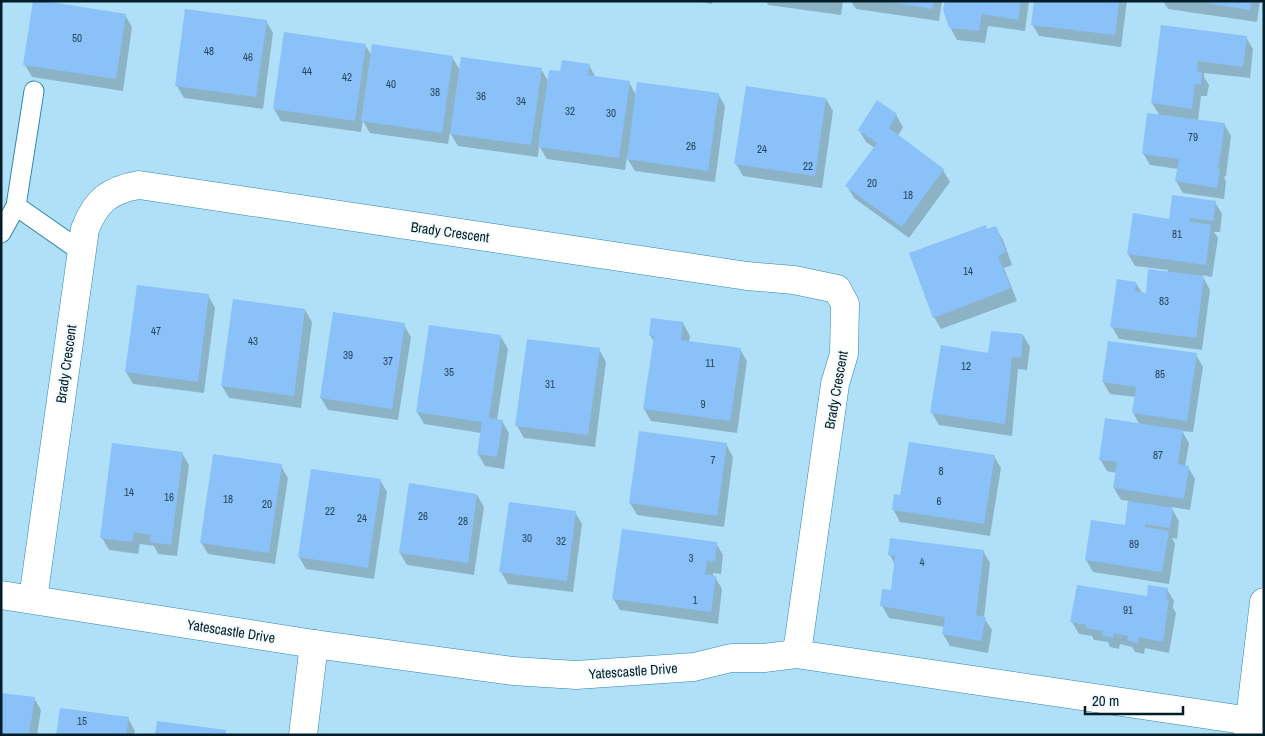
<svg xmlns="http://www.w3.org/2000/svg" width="1265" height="736" font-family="'Archivo Narrow',sans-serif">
	<rect width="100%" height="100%" fill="#b0e0f7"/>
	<!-- shadow -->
	<g fill="#0003">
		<polygon points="695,1 712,1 712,4"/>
		<polygon points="766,1 843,1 841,15 768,5"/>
		<polygon points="851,1 942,1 939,21 856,9"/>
		<polygon points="946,1 1029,1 1025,31 988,26 985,43 957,40 950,27"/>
		<polygon points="1035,1 1127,1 1121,47 1039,36 1032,24"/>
		<polygon points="1163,1 1260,1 1257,22 1168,9"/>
		<polygon points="125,15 132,27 123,91 32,77 25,65"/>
		<polygon points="266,21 273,33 263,109 184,98 177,86"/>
		<polygon points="1162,26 1246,37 1253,49 1250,78 1204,73 1204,77 1209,85 1207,96 1201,96 1198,121 1224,124 1231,136 1226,176 1224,177 1226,182 1224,199 1183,193 1176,181 1178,169 1150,165 1143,153 1160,116 1152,103"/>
		<polygon points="365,45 372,56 452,57 460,70 541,69 549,82 561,73 589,65 596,78 629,82 636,95 718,94 725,106 715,182 635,171 627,158 625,170 547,159 539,146 538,157 458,146 450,133 448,144 370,133 363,121 361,132 281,121 274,109"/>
		<polygon points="826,99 833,111 822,188 743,176 736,164"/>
		<polygon points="896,115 903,127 898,136 943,170 950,182 909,238 854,198 847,186 875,148 866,142 859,130"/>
		<polygon points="1215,202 1222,214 1220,232 1214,232 1218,238 1212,277 1202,275 1210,290 1202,350 1119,339 1112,327 1136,283 1142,293 1147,294 1167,273 1168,270 1135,266 1128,254 1170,220"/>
		<polygon points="996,228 1003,240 1012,265 1004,268 1017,301 941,329 934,317 988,230"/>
		<polygon points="208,295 215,308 204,393 133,384 126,372"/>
		<polygon points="305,310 312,322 301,408 229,398 222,386"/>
		<polygon points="683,323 690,336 689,342 740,349 747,361 737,433 651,421 644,409 654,342 650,335"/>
		<polygon points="404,325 411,337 398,420 328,410 321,398"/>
		<polygon points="1023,335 1030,347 1027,370 1018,369 1012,436 939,425 932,413 990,354"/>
		<polygon points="501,337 508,349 497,420 502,421 509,433 504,469 485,466 478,454 481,433 424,424 417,412"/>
		<polygon points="599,349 606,362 595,447 524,438 517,426"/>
		<polygon points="1196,355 1203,367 1193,432 1182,431 1189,443 1185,467 1188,467 1195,479 1190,510 1171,507 1179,521 1177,539 1172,538 1175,544 1169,584 1093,572 1086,560 1126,526 1129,501 1121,500 1114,488 1116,473 1107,471 1100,459 1140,425 1133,413 1136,397 1110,394 1103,382"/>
		<polygon points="726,444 733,457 724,527 637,515 630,503"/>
		<polygon points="182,453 189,465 177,556 158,554 154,546 140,544 138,554 109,550 102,538"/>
		<polygon points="994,456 1001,468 990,536 900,522 893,509 901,497"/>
		<polygon points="281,466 288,478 275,564 208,554 201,542"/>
		<polygon points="380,480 387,492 374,579 306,569 299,557"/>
		<polygon points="477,495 484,507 474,575 407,565 400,553"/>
		<polygon points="575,512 582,524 573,592 508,584 501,572"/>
		<polygon points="716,543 723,555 721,574 713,573 713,577 715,577 722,589 718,624 620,610 613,598"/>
		<polygon points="983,551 990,563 984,618 992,630 988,653 950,646 943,634 945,627 889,618 882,606 892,591 895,565 890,555"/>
		<polygon points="1167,589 1174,601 1173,608 1176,613 1169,653 1145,648 1144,654 1135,652 1132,647 1120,644 1119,649 1110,647 1108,642 1094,640 1092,636 1079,634 1072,622 1148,597"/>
		<polygon points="34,698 41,710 37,735 1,735"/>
		<polygon points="128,718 135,731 134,735 58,735"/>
	</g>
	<!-- building -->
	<g fill="#89c1f8">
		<polygon points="33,1 44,1 126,14 116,79 23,65"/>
		<polygon points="884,1 934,1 932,9"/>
		<polygon points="945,1 1021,1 1018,20 982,14 979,31 949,28 943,9"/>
		<polygon points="1034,1 1119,1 1115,35 1031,25"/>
		<polygon points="1194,1 1252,1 1250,10"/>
		<polygon points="185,9 267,20 256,97 175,86"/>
		<polygon points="1161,25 1247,36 1243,67 1198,61 1197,71 1202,72 1201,85 1195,84 1192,109 1151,103"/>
		<polygon points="284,32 366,44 355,121 273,109"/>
		<polygon points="372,44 453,56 442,133 361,121"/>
		<polygon points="461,57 542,68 531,145 450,134"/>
		<polygon points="562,60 590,64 588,75 630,81 619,158 538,147 549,70 560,71"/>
		<polygon points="637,82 719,93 708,171 627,159"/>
		<polygon points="746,86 826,98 815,176 734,164"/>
		<polygon points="877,100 897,114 889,128 944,169 902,227 845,186 877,143 858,130"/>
		<polygon points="1147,113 1225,123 1219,164 1218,164 1217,168 1220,169 1217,188 1175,181 1179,159 1142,154"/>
		<polygon points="1172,195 1216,201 1213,221 1190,218 1189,221 1211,225 1206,265 1127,254 1133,213 1169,219"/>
		<polygon points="986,225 987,229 996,226 1006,252 998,256 1011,288 933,318 909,253"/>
		<polygon points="1148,269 1204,276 1196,338 1110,327 1117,279 1136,282 1135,291 1146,293"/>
		<polygon points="137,285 209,294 198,382 125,372"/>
		<polygon points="233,299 305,309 294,396 221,386"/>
		<polygon points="333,312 405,323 392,409 320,398"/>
		<polygon points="651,318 683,322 681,340 741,348 730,421 643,409 654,336 649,336"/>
		<polygon points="429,325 501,335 489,418 503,420 497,457 477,454 482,422 416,412"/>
		<polygon points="991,331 1023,334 1021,358 1012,357 1005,424 930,413 941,345 988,353"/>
		<polygon points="527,339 600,348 588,435 515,426"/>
		<polygon points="1108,341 1197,353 1187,421 1132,413 1136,387 1102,382"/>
		<polygon points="1105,418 1183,430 1178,464 1189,466 1184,499 1113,488 1117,462 1099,460"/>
		<polygon points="639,431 727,443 717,516 629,503"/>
		<polygon points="909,442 995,455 984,524 892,510 894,494 900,495"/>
		<polygon points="112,443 183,452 171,545 150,542 151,535 134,532 132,542 100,538"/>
		<polygon points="213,454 282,464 269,553 200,543"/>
		<polygon points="311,469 381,479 368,568 298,557"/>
		<polygon points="409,483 477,494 468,563 399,553"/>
		<polygon points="1128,501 1173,508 1170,528 1145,524 1145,527 1169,531 1162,572 1085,560 1091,520 1125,525"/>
		<polygon points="509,502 576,511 567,581 499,572"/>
		<polygon points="622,529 717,542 715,562 707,561 705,574 716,576 711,612 612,599"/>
		<polygon points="890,538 984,550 976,615 986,617 981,641 942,634 945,617 880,606 882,589 891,590 895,556 888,555"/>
		<polygon points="1077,585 1147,596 1148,585 1168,588 1166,599 1169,600 1163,642 1138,637 1138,643 1127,640 1128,636 1114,633 1113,638 1102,635 1103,631 1086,628 1087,625 1070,622"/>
		<polygon points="1,693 35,697 29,735 1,735"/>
		<polygon points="60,708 129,717 126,735 56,735"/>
		<polygon points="157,721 226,730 226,735 155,735"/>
	</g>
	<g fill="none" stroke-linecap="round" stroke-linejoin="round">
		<!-- lane casing -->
		<g stroke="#2d86a9" stroke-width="21">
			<g id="lane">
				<polyline points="16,206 82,252"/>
				<polyline points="1,233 16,206 34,91"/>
			</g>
		</g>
		<!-- street casing -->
		<g stroke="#2d86a9" stroke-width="29">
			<g id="street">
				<polyline points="1,595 314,644 513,671 576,675 694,667 731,658 764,658 796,654 1264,723"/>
				<path d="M33 599 85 229C96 201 109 190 139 185L747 276 794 280 837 289 845 304 844 354 835 384 799 639 796 654"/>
				<polyline points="303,735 314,644"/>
			</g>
		</g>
		<!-- secondary casing -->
		<g stroke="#2d86a9" stroke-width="29">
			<polyline id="secondary" points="1248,735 1264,602"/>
		</g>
		<!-- lane -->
		<use href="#lane" stroke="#fff" stroke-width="19"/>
		<!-- street -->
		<use href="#street" stroke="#fff" stroke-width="28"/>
		<!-- secondary -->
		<use href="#secondary" stroke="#fff" stroke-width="28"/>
	</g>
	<g text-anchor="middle" stroke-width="4" stroke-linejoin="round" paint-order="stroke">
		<!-- number labels -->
		<g font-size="11" fill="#24475d">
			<text x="77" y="42">50</text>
			<text x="209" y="55">48</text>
			<text x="248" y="61">46</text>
			<text x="307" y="75">44</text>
			<text x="347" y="81">42</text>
			<text x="391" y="88">40</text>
			<text x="435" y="96">38</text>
			<text x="481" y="100">36</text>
			<text x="521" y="105">34</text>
			<text x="570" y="115">32</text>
			<text x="611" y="117">30</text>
			<text x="1193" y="141">79</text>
			<text x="691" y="150">26</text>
			<text x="762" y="153">24</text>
			<text x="808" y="170">22</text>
			<text x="872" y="187">20</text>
			<text x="908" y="199">18</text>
			<text x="1177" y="238">81</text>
			<text x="968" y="275">14</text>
			<text x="1164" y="305">83</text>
			<text x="156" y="335">47</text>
			<text x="253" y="345">43</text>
			<text x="348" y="359">39</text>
			<text x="388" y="365">37</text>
			<text x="710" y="367">11</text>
			<text x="966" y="370">12</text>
			<text x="449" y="376">35</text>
			<text x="1160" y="378">85</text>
			<text x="550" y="388">31</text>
			<text x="703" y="408">9</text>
			<text x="1158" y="459">87</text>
			<text x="713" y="464">7</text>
			<text x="941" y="475">8</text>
			<text x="129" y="496">14</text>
			<text x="169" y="501">16</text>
			<text x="228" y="503">18</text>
			<text x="939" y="505">6</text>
			<text x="267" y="508">20</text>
			<text x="330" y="515">22</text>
			<text x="423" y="520">26</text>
			<text x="362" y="522">24</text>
			<text x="463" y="525">28</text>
			<text x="527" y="542">30</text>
			<text x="561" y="545">32</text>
			<text x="1134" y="548">89</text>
			<text x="691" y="562">3</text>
			<text x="922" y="566">4</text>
			<text x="695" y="604">1</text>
			<text x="1128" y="614">91</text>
			<text x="82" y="725">15</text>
		</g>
		<!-- street labels -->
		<g font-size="14" fill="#031e29" stroke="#f2fafe">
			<text transform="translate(450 232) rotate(8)" y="5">Brady Crescent</text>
			<text transform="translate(66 364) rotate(-82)" y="5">Brady Crescent</text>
			<text transform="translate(836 390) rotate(-80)" y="5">Brady Crescent</text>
			<text transform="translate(231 631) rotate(9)" y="5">Yatescastle Drive</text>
			<text transform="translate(633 671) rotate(-4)" y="5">Yatescastle Drive</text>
		</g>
	</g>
	<!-- border -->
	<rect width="1265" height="736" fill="none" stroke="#031e29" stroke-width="5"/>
	<!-- scale -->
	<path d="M1085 706v8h98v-8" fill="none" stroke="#031e29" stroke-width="2.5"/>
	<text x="1092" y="706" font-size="15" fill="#031e29" stroke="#f2fafe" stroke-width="4" paint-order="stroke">20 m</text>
</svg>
